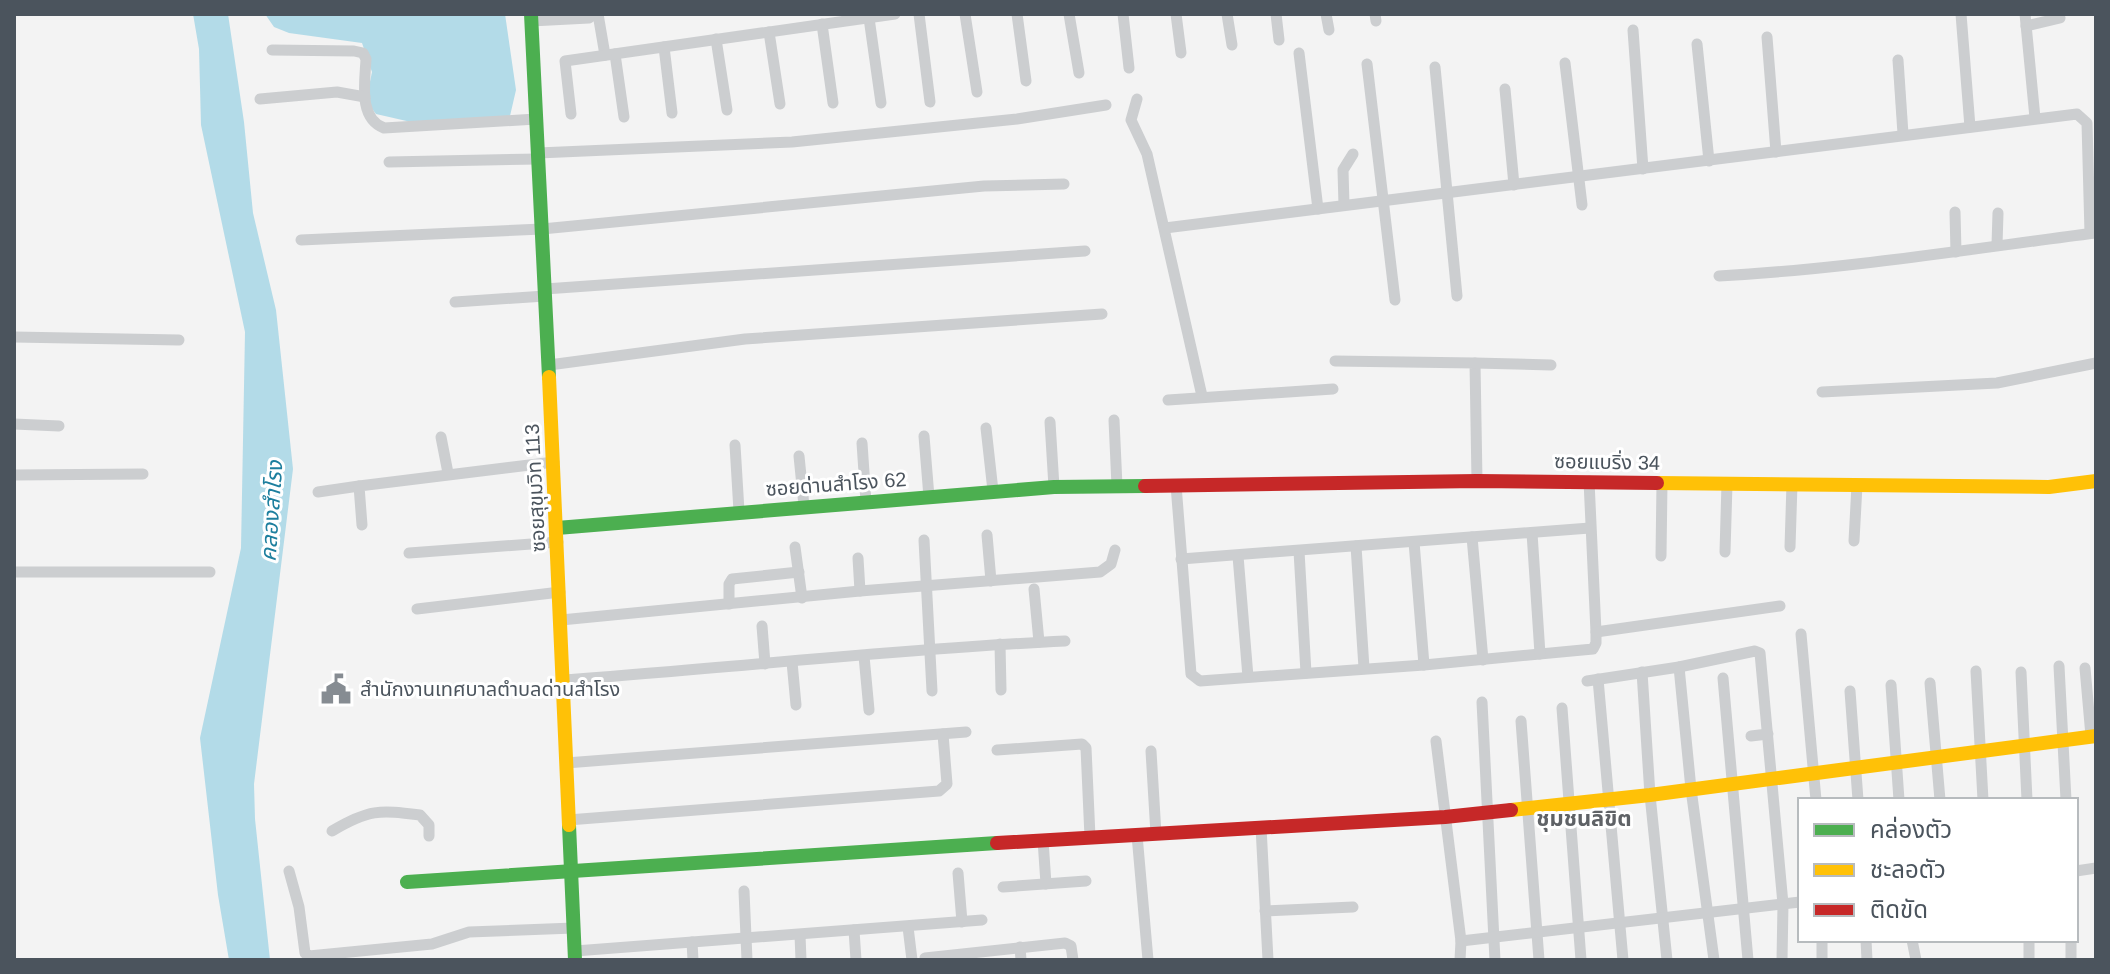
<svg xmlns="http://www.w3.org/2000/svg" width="2110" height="974" font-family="Helvetica,'Noto Sans Thai',sans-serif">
	<rect width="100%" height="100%" fill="#f3f3f3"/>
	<!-- water -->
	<g fill="#b3dbe8">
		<polygon points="193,14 228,14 244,122 253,213 276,310 293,469 254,784 255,819 270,960 229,960 218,895 200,738 241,548 245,332 201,125 199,49"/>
		<polygon points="265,14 505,14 516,90 510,116 411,122 376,114 366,101 372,72 362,43 289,33 274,27"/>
	</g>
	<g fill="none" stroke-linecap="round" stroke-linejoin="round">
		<!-- street -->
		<g stroke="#ccced0" stroke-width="11">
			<polyline points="598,14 605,55"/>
			<polyline points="919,14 930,102"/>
			<polyline points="965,14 977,92"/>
			<polyline points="1017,14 1026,81"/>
			<polyline points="1069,14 1079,73"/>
			<polyline points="1123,14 1129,68"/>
			<polyline points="1176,14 1181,53"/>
			<polyline points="1227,14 1232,45"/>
			<polyline points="1276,14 1279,40"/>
			<polyline points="1326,14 1329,30"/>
			<polyline points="1375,14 1376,21"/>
			<polyline points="1961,14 1970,127"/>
			<polyline points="2025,14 2035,118"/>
			<polyline points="869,18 881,103"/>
			<polyline points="531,21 589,18 595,14"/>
			<polyline points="822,24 833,103"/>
			<polyline points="2026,26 2060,18"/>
			<polyline points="1633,30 1643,169"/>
			<polyline points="769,32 780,104"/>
			<polyline points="1767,37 1776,152"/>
			<polyline points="716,39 727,110"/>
			<polyline points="1697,44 1709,161"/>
			<polyline points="664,47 672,113"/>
			<path d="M272 50 354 51 363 53 366 59C365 82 358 118 384 128L536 119"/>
			<polyline points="1299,53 1318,209"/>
			<polyline points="615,54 624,117"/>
			<polyline points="1898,60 1903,134"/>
			<polyline points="1565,63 1582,205"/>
			<polyline points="1367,64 1395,300"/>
			<polyline points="1435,67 1457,296"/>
			<polyline points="1505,89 1514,185"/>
			<polyline points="260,99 337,92 365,97"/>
			<polyline points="1137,99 1131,120 1147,154 1202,396"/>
			<polyline points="571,114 565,61 895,14"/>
			<polyline points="538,153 792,142 1017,119 1106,105"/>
			<polyline points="389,162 538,159"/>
			<polyline points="1344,205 1343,170 1353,154"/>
			<polyline points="1955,212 1956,252"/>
			<polyline points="1165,228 2077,114 2087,123 2090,233"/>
			<polyline points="301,240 542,229 984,186 1064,184"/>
			<polyline points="1997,245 1998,213"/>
			<path d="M1719 276C1845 269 1970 249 2095 233"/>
			<polyline points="545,289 1085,251"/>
			<polyline points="455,302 545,296"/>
			<polyline points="14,337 179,340"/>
			<polyline points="1335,361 1475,363 1477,481"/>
			<polyline points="1475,363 1551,365"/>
			<polyline points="549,365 745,339 1102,314"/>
			<polyline points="1822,392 1997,383 2096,363"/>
			<polyline points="1168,400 1333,389"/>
			<polyline points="1114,420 1117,486"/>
			<polyline points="1050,422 1054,487"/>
			<polyline points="14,424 59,426"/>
			<polyline points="986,428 993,491"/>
			<polyline points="924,436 929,497"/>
			<polyline points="441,437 448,473"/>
			<polyline points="862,443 866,502"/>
			<polyline points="735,445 739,511"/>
			<polyline points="799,456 804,506"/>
			<polyline points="14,475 143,474"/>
			<polyline points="1176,485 1191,674 1200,681 1424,665 1593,649 1596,643 1596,632 1589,481"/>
			<polyline points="318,492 359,486"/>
			<polyline points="362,525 359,486 554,462"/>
			<polyline points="1532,533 1540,654"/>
			<polyline points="987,535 991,581"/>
			<polyline points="1472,537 1483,660"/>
			<polyline points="924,540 932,691"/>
			<polyline points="1854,541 1857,485"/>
			<polyline points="1414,542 1424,665"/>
			<polyline points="1356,546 1364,668"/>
			<polyline points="795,547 802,598"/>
			<polyline points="1790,547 1792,484"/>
			<polyline points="1299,551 1306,673"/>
			<polyline points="1725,552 1727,484"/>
			<polyline points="409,553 558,542"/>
			<polyline points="1238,556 1248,677"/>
			<polyline points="1661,556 1662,483"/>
			<polyline points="858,558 860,591"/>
			<polyline points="1181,559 1590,528"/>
			<polyline points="14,572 210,572"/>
			<polyline points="1034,589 1039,642"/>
			<polyline points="729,604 729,584 732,579 799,572"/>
			<polyline points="417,609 560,592"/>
			<polyline points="561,620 860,591 1100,572 1111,564 1115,550"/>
			<polyline points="762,626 765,664"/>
			<polyline points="1596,632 1780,606"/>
			<polyline points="1801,634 1816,800"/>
			<polyline points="1000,644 1001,690"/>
			<polyline points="864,656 869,710"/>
			<polyline points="792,662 796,705"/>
			<polyline points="2059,666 2066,800"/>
			<polyline points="1679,667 1691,789 1714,960"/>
			<polyline points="2085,668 2091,736"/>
			<polyline points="1976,671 1983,800"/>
			<polyline points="1642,672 1650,795 1667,960"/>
			<polyline points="2021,672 2027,800"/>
			<polyline points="1723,678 1748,960"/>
			<polyline points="1598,679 1623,960"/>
			<path d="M563 680C731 668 898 649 1065 641"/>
			<polyline points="1587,681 1679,667 1755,651 1760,653 1783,904 1782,960"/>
			<polyline points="1930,683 1940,800"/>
			<polyline points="1891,685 1899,800"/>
			<polyline points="1850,691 1858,800"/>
			<polyline points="1482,702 1495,960"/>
			<polyline points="1562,708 1581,960"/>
			<polyline points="1521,721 1539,960"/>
			<polyline points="1751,736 1768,734"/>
			<polyline points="1436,741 1461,941 1460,960"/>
			<polyline points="997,750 1082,744 1086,748 1090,837"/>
			<polyline points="1151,751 1156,834"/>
			<polyline points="566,763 966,732"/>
			<polyline points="568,820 939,791 947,784 943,734"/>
			<polyline points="1261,827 1268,960"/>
			<path d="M332 831C369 809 379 810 420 815L429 825V836"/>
			<polyline points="1137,835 1148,960"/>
			<polyline points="1043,840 1046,884"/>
			<polyline points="289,871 299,907 305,953 309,956 432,944 469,932 574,928"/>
			<polyline points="2076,871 2096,868"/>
			<polyline points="958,873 962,922"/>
			<polyline points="1003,887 1086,881"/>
			<polyline points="744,891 747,960"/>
			<polyline points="1265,911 1353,907"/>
			<polyline points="908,927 912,960"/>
			<polyline points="854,930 856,960"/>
			<polyline points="800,935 801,960"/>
			<polyline points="1822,940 1822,960"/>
			<polyline points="1866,940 1867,960"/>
			<polyline points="1912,940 1916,960"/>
			<polyline points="2029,940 2029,960"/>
			<polyline points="2071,940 2071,960"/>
			<polyline points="1461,941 1800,902"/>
			<polyline points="692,942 693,960"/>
			<polyline points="1020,947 1021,960"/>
			<polyline points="575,951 982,920"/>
			<polyline points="925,958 1065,943 1071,946 1073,960"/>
		</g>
		<!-- fast -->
		<g stroke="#4caf50" stroke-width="14">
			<polyline points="531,14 549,377"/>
			<polyline points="557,528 1054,487 1145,486"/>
			<polyline points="569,825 575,960"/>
			<polyline points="407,882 997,843"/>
		</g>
		<!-- slow -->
		<g stroke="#ffc107" stroke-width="14">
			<polyline points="549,377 569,825"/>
			<polyline points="1657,483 2049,487 2096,481"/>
			<polyline points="1511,810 1650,795 2096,736"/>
		</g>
		<!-- jam -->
		<g stroke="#c62828" stroke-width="14">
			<polyline points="1145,486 1477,481 1657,483"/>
			<polyline points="997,843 1445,817 1511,810"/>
		</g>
	</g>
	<!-- icons -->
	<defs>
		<g id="civic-bare" transform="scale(2.4)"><path d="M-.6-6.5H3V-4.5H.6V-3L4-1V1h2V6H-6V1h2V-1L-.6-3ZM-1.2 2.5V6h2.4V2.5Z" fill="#868c92" stroke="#fff" stroke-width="2.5" paint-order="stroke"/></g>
	</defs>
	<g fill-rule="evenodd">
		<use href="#civic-bare" x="336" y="689"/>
	</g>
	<g text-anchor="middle" stroke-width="6" stroke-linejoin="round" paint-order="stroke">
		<!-- street labels -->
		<g font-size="20" fill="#4b545d" stroke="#fff">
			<text transform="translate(1607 462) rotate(1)" y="7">ซอยแบริ่ง 34</text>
			<text transform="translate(836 484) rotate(-4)" y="7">ซอยด่านสำโรง 62</text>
			<text transform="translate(535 488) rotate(-93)" y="7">ซอยสุขุมวิท 113</text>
		</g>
		<!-- poi labels -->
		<g font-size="20" fill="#4b545d" stroke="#fff" text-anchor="start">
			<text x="360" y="696">สำนักงานเทศบาลตำบลด่านสำโรง</text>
		</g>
		<!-- water labels -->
		<g font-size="22" font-style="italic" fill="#1d7f9e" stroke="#fff">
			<text transform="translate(271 511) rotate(-86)" y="8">คลองสำโรง</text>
		</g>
		<!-- neighbourhood labels -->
		<g font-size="22" font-weight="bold" fill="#5f6266" stroke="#fff">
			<text x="1584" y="826">ชุมชนลิขิต</text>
		</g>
	</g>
	<!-- border -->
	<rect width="2110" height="974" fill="none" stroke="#4b545d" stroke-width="32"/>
	<!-- legend -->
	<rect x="1798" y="798" width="280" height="144" fill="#ffffff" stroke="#b7bbbe" stroke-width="2"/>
	<rect x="1814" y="824" width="40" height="12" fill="#4caf50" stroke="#b7bbbe" stroke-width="2"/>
	<text x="1870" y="838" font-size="24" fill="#4b545d">คล่องตัว</text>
	<rect x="1814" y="864" width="40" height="12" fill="#ffc107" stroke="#b7bbbe" stroke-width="2"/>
	<text x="1870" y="878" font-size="24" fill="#4b545d">ชะลอตัว</text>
	<rect x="1814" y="904" width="40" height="12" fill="#c62828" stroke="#b7bbbe" stroke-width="2"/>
	<text x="1870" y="918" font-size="24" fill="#4b545d">ติดขัด</text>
</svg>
